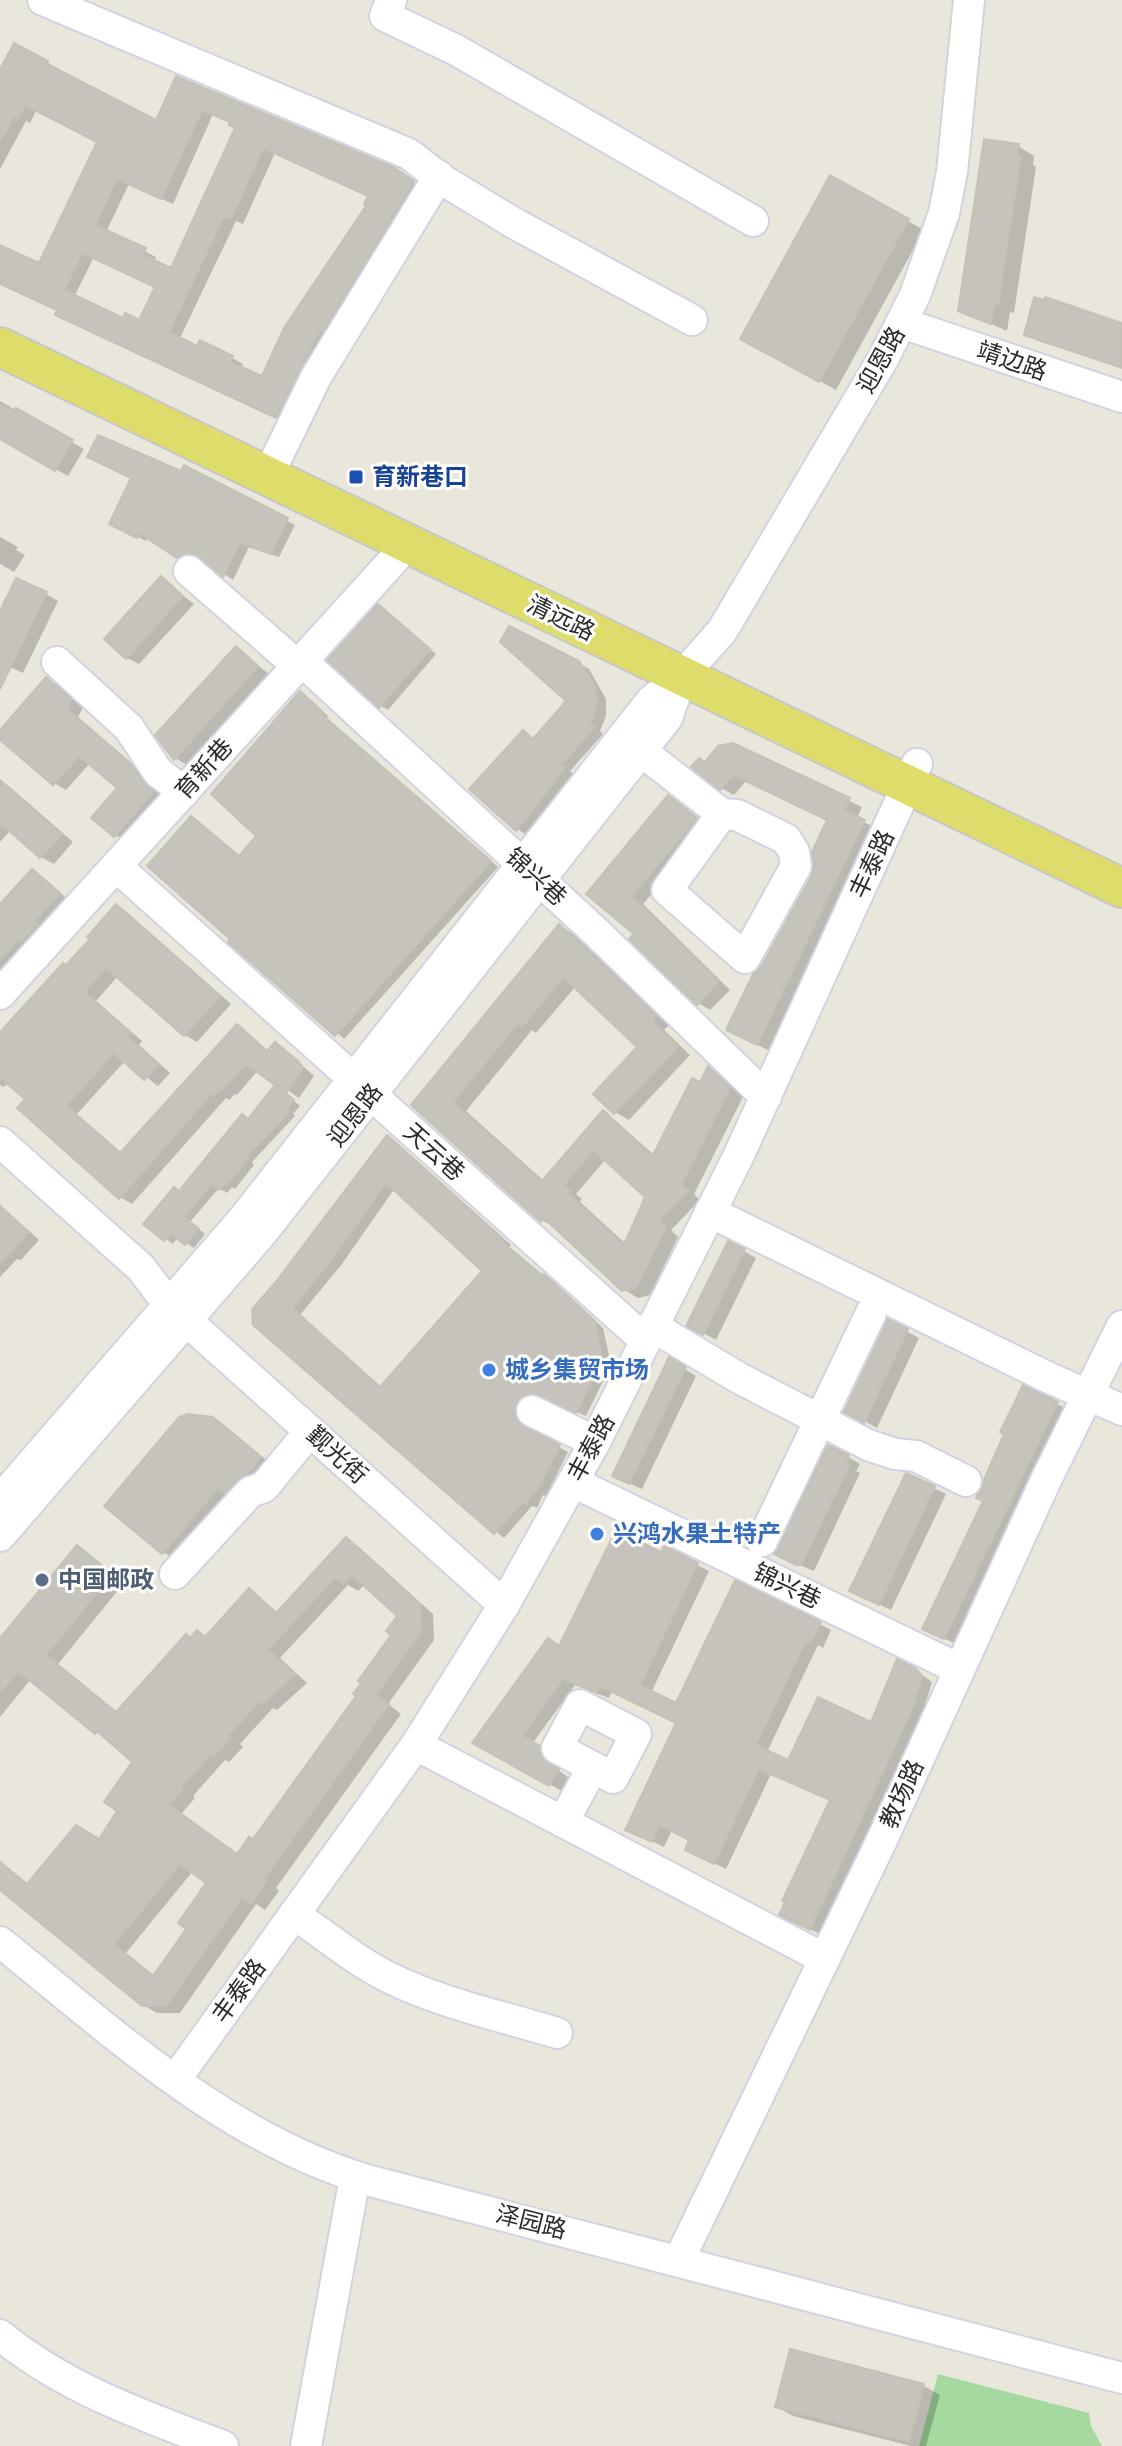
<svg xmlns="http://www.w3.org/2000/svg" width="1122" height="2446" font-family="Manrope,'Noto Sans SC',sans-serif">
	<rect width="100%" height="100%" fill="#e9e7dc"/>
	<!-- green -->
	<polygon fill="#a6d99f" points="938,2374 1089,2413 1091,2426 1102,2446 919,2446"/>
	<!-- shadow -->
	<g fill="#0003" fill-rule="evenodd">
		<path d="M15 46 59 69 57 71 157 123 177 78 405 176 424 189 288 423 69 320 59 311 0 284V245L3 249 40 265 100 142 37 109 30 123 26 121 0 169V74ZM213 114 238 128 172 271 153 262 156 257 106 232 129 184 173 204ZM275 153 370 196 369 205 263 379 241 369 243 364 232 358 198 349 179 340 236 221 243 224ZM94 257 157 287 140 323 124 321 74 297Z"/>
		<polygon points="1018,146 1034,156 1033,165 1036,167 1014,313 1010,312 1007,331 960,310"/>
		<polygon points="831,178 924,230 836,390 743,338"/>
		<polygon points="1122,324 1122,367 1038,341 1026,334"/>
		<polygon points="0,401 84,449 68,476 0,438"/>
		<polygon points="185,468 295,525 279,557 249,547 233,580 201,557 187,561 148,536 146,541 120,528 182,474"/>
		<polygon points="0,537 18,547 16,550 25,555 14,572 0,564"/>
		<polygon points="162,579 194,604 139,664 127,658"/>
		<polygon points="46,594 58,601 23,673 0,662 0,615"/>
		<polygon points="379,606 436,654 388,710 381,706"/>
		<polygon points="237,649 269,674 187,765 175,758"/>
		<polygon points="578,663 589,669 606,699 606,716 600,731 603,734 570,771 574,775 527,835 517,829 523,733 534,740 569,701"/>
		<polygon points="47,679 59,686 83,708 78,717 143,773 155,791 164,799 127,842 115,835 120,788 90,763 66,790 54,783 0,737 0,733"/>
		<polygon points="308,698 328,716 326,719 498,867 344,1039 233,939 192,818 240,858 259,836"/>
		<polygon points="733,745 862,807 857,818 877,829 770,1051 741,1037 762,968 814,875 829,820 746,781 734,795 721,788 706,764"/>
		<polygon points="0,781 10,787 73,842 54,864 41,857 11,830 0,842"/>
		<polygon points="668,797 708,826 643,904 730,990 710,1010 698,1003 637,934 588,894"/>
		<polygon points="32,871 45,879 71,902 0,982 0,908"/>
		<polygon points="117,907 129,914 231,1004 197,1042 185,1035 118,976 96,1001 142,1041 139,1045 170,1073 158,1086 125,1061 77,1114 122,1153 237,1026 269,1052 275,1045 287,1052 314,1076 299,1098 258,1070 237,1095 235,1094 229,1100 226,1098 132,1204 120,1197 27,1099 8,1082 4,1087 0,1085 0,1034 67,968"/>
		<path d="M560 926 573 934 669 1025 664 1030 690 1055 629 1120 615 1112 640 1047 576 986 536 1033 532 1030 466 1111 544 1181 603 1113 616 1121 655 1156 709 1068 722 1076 743 1097 694 1194 700 1200 671 1230 678 1237 650 1295 638 1298 623 1289 556 1228 542 1220 414 1105ZM606 1159 648 1196 626 1244 580 1202 582 1199 576 1194Z"/>
		<polygon points="283,1092 300,1106 293,1114 295,1116 252,1162 254,1165 235,1189 232,1187 227,1193 219,1188 190,1222 205,1234 194,1248 178,1237 173,1244 146,1224 180,1193 249,1121"/>
		<path d="M388 1138 397 1143 511 1245 509 1247 541 1275 553 1281 603 1328 610 1360 604 1371 607 1373 586 1416 542 1397 532 1400 523 1419 526 1429 568 1452 546 1496 543 1495 537 1508 532 1506 504 1538 255 1324 277 1285ZM395 1188 485 1271 382 1388 300 1315 342 1264Z"/>
		<polygon points="0,1205 39,1240 21,1260 17,1259 0,1277"/>
		<polygon points="744,1251 756,1258 716,1340 689,1325"/>
		<polygon points="889,1322 919,1338 877,1428 846,1411"/>
		<polygon points="670,1360 696,1376 642,1489 626,1482"/>
		<polygon points="1024,1388 1069,1410 956,1644 937,1635"/>
		<polygon points="212,1419 229,1429 276,1468 179,1562 163,1552"/>
		<polygon points="848,1457 860,1464 856,1471 860,1473 814,1571 788,1560"/>
		<polygon points="907,1476 946,1494 891,1610 864,1597"/>
		<path d="M347 1540 360 1548 433 1614 434 1640 388 1704 401 1714 276 1888 279 1891 265 1910 256 1904 180 2013H157L143 2005 0 1887V1861L29 1885 99 1841 119 1810 135 1762 31 1679 0 1717V1639L77 1547 90 1555 124 1583 58 1664 118 1713 197 1632 207 1638 249 1591 279 1613ZM365 1584 399 1616 394 1634 359 1695 254 1842 238 1855 181 1814 195 1798 193 1796 225 1760 229 1762 243 1747 240 1744 273 1708 277 1710 307 1683 280 1658 348 1585 358 1591ZM193 1871 209 1883 189 1928 155 1976 126 1953Z"/>
		<polygon points="665,1549 709,1571 651,1693 677,1706 820,1624 831,1630 823,1648 818,1645 767,1752 789,1762 872,1724 914,1669 932,1682 925,1705 928,1707 822,1935 793,1921 832,1800 771,1774 726,1869 699,1856 692,1840 672,1830 664,1847 639,1835 678,1723 612,1691 609,1698 575,1685 532,1744 551,1755 554,1767 569,1778 562,1791 475,1743 561,1647 662,1555"/>
		<polygon points="791,2352 924,2386 940,2395 926,2446 911,2446 793,2416 777,2407"/>
	</g>
	<!-- building -->
	<g fill="#c5c3bc" stroke="#c4c2b6" stroke-width="2" fill-rule="evenodd">
		<path d="M14 43 48 61 47 64 156 120 176 76 393 167 414 181 323 331 320 330 276 418 55 315 57 310 0 284V245L39 263 97 142 25 105 18 118 14 116 0 142V69ZM202 110 230 122 229 125 235 128 171 268 143 255 146 248 95 225 117 179 161 199ZM263 148 368 196 364 204 366 206 284 328 262 376 230 362 233 356 200 340 197 346 169 332 224 216 231 219ZM82 253 155 287 139 320 125 313 123 318 64 290Z"/>
		<polygon points="984,139 1019,144 1017,155 1021,156 998,305 994,304 991,324 958,311"/>
		<polygon points="830,175 909,219 819,382 740,339"/>
		<polygon points="1034,297 1044,300 1045,297 1122,323 1122,368 1024,335"/>
		<polygon points="0,404 14,412 16,408 73,440 55,471 0,439"/>
		<polygon points="98,435 181,471 184,465 288,518 271,554 240,543 223,577 193,554 184,554 177,558 139,533 137,538 109,524 131,478 87,457"/>
		<polygon points="161,576 183,596 126,659 104,639"/>
		<polygon points="16,578 47,592 0,689 0,611"/>
		<polygon points="378,604 430,649 379,708 327,660"/>
		<polygon points="509,626 579,661 594,684 598,700 591,724 595,727 561,765 565,768 516,831 469,789 523,730 533,739 566,701 500,642"/>
		<polygon points="236,646 258,666 174,760 155,735"/>
		<polygon points="46,677 71,700 67,709 131,764 143,782 154,791 114,837 91,818 117,788 79,756 53,785 0,740 0,730"/>
		<polygon points="300,691 322,711 320,713 491,861 335,1036 228,942 230,939 147,866 191,816 239,856 256,836 211,794"/>
		<polygon points="733,743 850,798 844,810 865,820 757,1045 726,1030 753,974 761,967 812,875 812,852 827,820 733,775 720,790 691,767 699,758 705,762 718,746"/>
		<polygon points="0,780 61,834 40,858 0,823"/>
		<polygon points="668,795 697,818 632,896 719,982 697,1005 629,939 634,934 586,894"/>
		<polygon points="32,869 60,893 36,920 38,923 21,942 18,940 0,960 0,904"/>
		<polygon points="116,904 220,996 184,1036 106,968 85,992 131,1033 128,1037 159,1064 144,1080 114,1053 66,1106 120,1153 237,1024 267,1051 275,1042 299,1062 303,1068 286,1093 246,1064 223,1089 221,1088 215,1095 213,1092 119,1199 17,1108 25,1099 0,1078 0,1032 63,963 66,965 90,939 87,937"/>
		<path d="M559 924 657 1016 652 1021 678 1047 614 1114 593 1094 637 1047 563 977 522 1027 518 1023 453 1102 542 1181 603 1110 652 1157 692 1078 700 1082 708 1066 730 1088 681 1185 688 1191 659 1221 666 1227 636 1288 622 1291 544 1218 541 1222 411 1105ZM593 1150 645 1197 624 1245 567 1193 570 1190 564 1185Z"/>
		<polygon points="275,1085 294,1100 287,1109 290,1111 246,1157 248,1159 226,1186 224,1184 219,1190 211,1184 184,1217 199,1229 185,1245 171,1234 164,1241 143,1224 174,1187 179,1191 242,1114 248,1119"/>
		<path d="M387 1135 503 1239 501 1241 532 1267 542 1275 544 1274 595 1321 601 1354 596 1365 599 1366 576 1413 532 1393 523 1396 516 1404 514 1413 518 1422 560 1445 536 1492 533 1491 527 1504 522 1502 494 1534 253 1325 252 1309 275 1283ZM386 1183 482 1271 380 1387 292 1308 332 1259Z"/>
		<polygon points="0,1206 29,1232 0,1264"/>
		<polygon points="728,1241 745,1249 703,1335 686,1326"/>
		<polygon points="888,1319 908,1329 864,1423 844,1412"/>
		<polygon points="669,1357 686,1367 629,1484 612,1476"/>
		<polygon points="1023,1385 1058,1402 944,1639 922,1629 983,1501 976,1498 1004,1434 1000,1432"/>
		<polygon points="188,1414 213,1417 261,1457 247,1474 237,1479 225,1493 218,1488 162,1554 104,1506 179,1417"/>
		<polygon points="828,1445 849,1455 845,1463 850,1464 801,1565 796,1565 774,1554"/>
		<polygon points="906,1473 935,1486 879,1605 849,1591"/>
		<polygon points="616,1530 661,1552 664,1546 698,1563 640,1685 676,1703 735,1580 821,1622 811,1643 806,1640 756,1745 788,1760 818,1697 871,1722 897,1659 915,1668 921,1674 920,1684 914,1697 917,1698 810,1930 779,1915 785,1902 782,1901 830,1800 759,1769 714,1864 685,1850 689,1840 660,1825 652,1842 625,1830 676,1723 600,1686 597,1693 563,1679 522,1736 540,1746 542,1758 559,1769 549,1786 472,1743 548,1638 559,1646"/>
		<path d="M346 1537 420 1604 421 1632 376 1695 389 1704 264 1879 267 1881 251 1904 242 1898 166 2006H142L0 1890V1862L27 1884 76 1825 99 1839 117 1811 104 1802 132 1762 97 1731 95 1734 18 1671 0 1693V1638L77 1545 112 1574 46 1655 116 1712 186 1634 190 1638 197 1630 205 1637 249 1588 276 1613ZM352 1575 397 1616 386 1631 391 1635 358 1681 361 1683 353 1694 356 1696 253 1839 249 1837 237 1854 169 1805 183 1789 181 1787 211 1754 214 1756 231 1738 228 1736 259 1701 262 1704 295 1674 268 1650 335 1577 343 1584ZM180 1864 206 1883 178 1923 186 1929 153 1976 114 1944Z"/>
		<polygon points="790,2349 924,2384 909,2442 775,2407"/>
	</g>
	<g fill="none" stroke-linecap="round" stroke-linejoin="round">
		<!-- minor casing -->
		<g stroke="#d2d2e0" stroke-width="34">
			<g id="minor">
				<polyline points="43,0 409,154 441,179 512,222 692,320"/>
				<polyline points="391,0 385,16 456,50 753,221"/>
				<polyline points="902,323 1122,397"/>
				<polyline points="277,457 316,377 439,176"/>
				<polyline points="189,571 298,666"/>
				<polyline points="302,661 596,932 766,1097"/>
				<polyline points="57,662 129,728 158,772 184,792"/>
				<polyline points="641,751 722,814 737,815 786,839 794,852 796,866 745,958 667,890 722,814"/>
				<polyline points="116,866 645,1340"/>
				<polyline points="0,994 408,544"/>
				<polyline points="0,1142 141,1268 169,1305 504,1605"/>
				<polyline points="710,1212 1047,1377 1122,1410"/>
				<polyline points="652,1326 739,1378 868,1445 895,1454 916,1456 966,1481"/>
				<polyline points="532,1411 595,1442"/>
				<polyline points="573,1482 959,1669"/>
				<polyline points="0,1500 244,1218 651,701 682,676 722,631 883,359 915,295 944,213 952,172 969,0"/>
				<polyline points="0,1536 262,1233 667,718 681,678"/>
				<polyline points="762,1541 871,1313"/>
				<polyline points="175,1574 250,1492 264,1487 310,1431"/>
				<polygon points="580,1705 636,1734 613,1778 557,1748"/>
				<polyline points="416,1745 823,1958"/>
				<polyline points="563,1822 593,1767"/>
				<path d="M294 1914C326 1936 357 1962 392 1979 444 2004 502 2016 557 2033"/>
				<path d="M0 1942C114 2033 224 2137 367 2180L1122 2378"/>
				<polyline points="175,2080 416,1745 504,1605 595,1442 738,1157 917,764"/>
				<polyline points="679,2260 881,1842 1045,1482 1122,1326"/>
				<path d="M0 2335C66 2389 144 2416 223 2446"/>
				<polyline points="306,2446 355,2177"/>
			</g>
		</g>
		<!-- major casing -->
		<g stroke="#c7c7c7" stroke-width="42">
			<polyline id="major" points="0,347 1122,888"/>
		</g>
		<!-- minor -->
		<use href="#minor" stroke="#fff" stroke-width="30"/>
		<!-- major -->
		<use href="#major" stroke="#dedd6c" stroke-width="38"/>
	</g>
	<!-- markers -->
	<rect fill="#1a4fb4" stroke="#fff" stroke-width="3" x="348" y="469" width="16" height="16" rx="4"/>
	<g fill="#3f7fe0" stroke="#fff" stroke-width="3">
		<circle cx="489" cy="1370" r="8"/>
		<circle cx="597" cy="1534" r="8"/>
	</g>
	<circle fill="#5c6f8a" stroke="#fff" stroke-width="3" cx="42" cy="1580" r="8"/>
	<g text-anchor="middle" stroke-width="6" stroke-linejoin="round" paint-order="stroke">
		<!-- street labels -->
		<g font-size="24" fill="#292929" stroke="#fff">
			<text transform="translate(881 360) rotate(-61)" y="8">迎恩路</text>
			<text transform="translate(1012 361) rotate(19)" y="8">靖边路</text>
			<text transform="translate(561 618) rotate(26)" y="8">清远路</text>
			<text transform="translate(204 769) rotate(-48)" y="8">育新巷</text>
			<text transform="translate(872 864) rotate(-65)" y="8">丰泰路</text>
			<text transform="translate(536 877) rotate(42)" y="8">锦兴巷</text>
			<text transform="translate(355 1115) rotate(-52)" y="8">迎恩路</text>
			<text transform="translate(434 1152) rotate(42)" y="8">天云巷</text>
			<text transform="translate(591 1448) rotate(-62)" y="8">丰泰路</text>
			<text transform="translate(337 1455) rotate(42)" y="8">觐光街</text>
			<text transform="translate(787 1586) rotate(26)" y="8">锦兴巷</text>
			<text transform="translate(902 1794) rotate(-66)" y="8">教场路</text>
			<text transform="translate(239 1991) rotate(-54)" y="8">丰泰路</text>
			<text transform="translate(531 2222) rotate(14)" y="8">泽园路</text>
		</g>
		<!-- transit labels -->
		<g font-size="24" font-weight="bold" fill="#164399" stroke="#fff" text-anchor="start">
			<text x="372" y="485">育新巷口</text>
		</g>
		<!-- shop labels -->
		<g font-size="24" font-weight="bold" fill="#366cbe" stroke="#fff" text-anchor="start">
			<text x="505" y="1378">城乡集贸市场</text>
			<text x="613" y="1542">兴鸿水果土特产</text>
		</g>
		<!-- service labels -->
		<g font-size="24" font-weight="bold" fill="#4e5e75" stroke="#fff" text-anchor="start">
			<text x="58" y="1588">中国邮政</text>
		</g>
	</g>
</svg>
